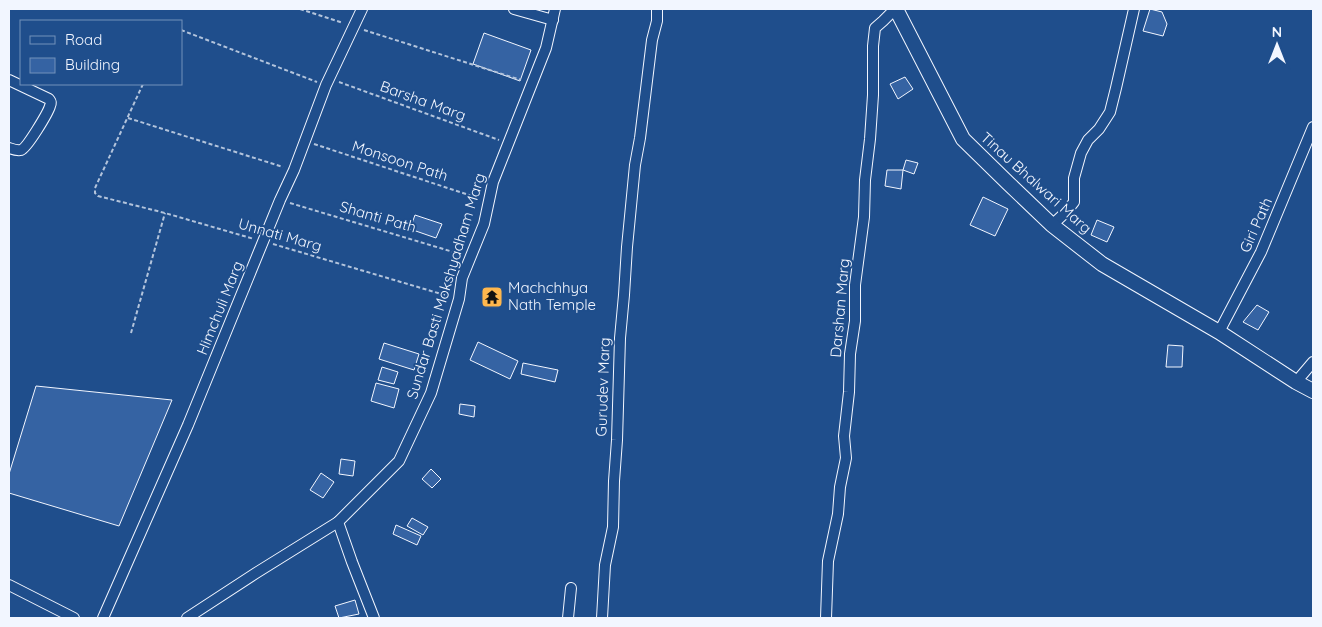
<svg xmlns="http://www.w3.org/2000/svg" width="1322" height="627" font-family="Quicksand,sans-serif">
	<rect width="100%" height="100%" fill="#1f4e8c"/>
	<!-- building -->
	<g fill="#3563a3" stroke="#f2f6ff">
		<polygon points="1150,9 1162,12 1167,24 1163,36 1143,31"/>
		<polygon points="484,33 531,50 520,81 473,64"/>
		<polygon points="905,77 913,89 898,99 890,84"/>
		<polygon points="906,160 918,163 914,174 903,170"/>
		<polygon points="887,170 903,170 901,189 885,186"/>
		<polygon points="983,197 1008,209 995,236 970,225"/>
		<polygon points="415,215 442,224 436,238 410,229"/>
		<polygon points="1097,220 1114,227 1107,242 1091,235"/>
		<polygon points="1257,305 1269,312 1258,330 1243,322"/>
		<polygon points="478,342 518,361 510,379 470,360"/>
		<polygon points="384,343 419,354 414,370 379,359"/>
		<polygon points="1168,345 1183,346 1182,367 1166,367"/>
		<polygon points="523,363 558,370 555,382 521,374"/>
		<polygon points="382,367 398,372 394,384 378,380"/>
		<polygon points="376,383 399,389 394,408 371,401"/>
		<polygon points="36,386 172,400 119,526 9,493 9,474"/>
		<polygon points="460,404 475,406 474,417 459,414"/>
		<polygon points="341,459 355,461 353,476 339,474"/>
		<polygon points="431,469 441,479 432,488 422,479"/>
		<polygon points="321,473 334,482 323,498 310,490"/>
		<polygon points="412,518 428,527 423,535 407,526"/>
		<polygon points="396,525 421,536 417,545 393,534"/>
		<polygon points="355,600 359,614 339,618 335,606"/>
	</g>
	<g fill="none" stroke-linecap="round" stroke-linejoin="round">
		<!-- street casing -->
		<g stroke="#f2f6ff" stroke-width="12">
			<g id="street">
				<polyline points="514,9 553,20"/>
				<path d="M9 80 49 99C51 102 52 102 50 106 48 113 27 148 21 150 17 151 12 149 9 148"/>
				<polyline points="1052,225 1066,212 1074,202 1074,178 1081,153 1088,140 1099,129 1110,112 1116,88 1134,9"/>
				<polyline points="1219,332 1261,252 1313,127"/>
				<polyline points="1296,382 1313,362"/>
				<polyline points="338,522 352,562 374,618"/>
				<polyline points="9,585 74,618"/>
				<polyline points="103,618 188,425 280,200 294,170 326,85 362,9"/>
				<polyline points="187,618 256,573 338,522 399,461 431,393 459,299 462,278 484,224 493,182 546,48 555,9"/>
				<polyline points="568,618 571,588"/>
				<polyline points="602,618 605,565 613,527 614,481 617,440 620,338 624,295 627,247 635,165 640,138 652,40 657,21 657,9"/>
				<polyline points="826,618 828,561 838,514 840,487 846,458 844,436 849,392 850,354 855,321 855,285 864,217 865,180 870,139 873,95 873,46 875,28 883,21 895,9"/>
			</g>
		</g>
		<!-- secondary casing -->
		<g stroke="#f2f6ff" stroke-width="16">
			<polyline id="secondary" points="896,9 963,139 1008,183 1052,225 1102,264 1219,332 1296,382 1313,391"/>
		</g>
		<!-- path -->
		<g stroke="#b3c4dc" stroke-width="2" stroke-dasharray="4 2.5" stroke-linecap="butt">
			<polyline points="300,9 343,23"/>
			<polyline points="181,30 317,82"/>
			<polyline points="364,30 521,80"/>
			<polyline points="339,82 499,140"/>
			<polyline points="143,84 95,188 95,193 98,196 165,213 254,239"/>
			<polyline points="128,118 283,167"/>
			<polyline points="314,144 478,198"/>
			<polyline points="290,203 460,254"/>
			<polyline points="273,244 448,296"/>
			<polyline points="131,333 165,213"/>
		</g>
		<!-- street -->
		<use href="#street" stroke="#1f4e8c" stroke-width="10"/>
		<!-- secondary -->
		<use href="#secondary" stroke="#1f4e8c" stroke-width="14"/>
	</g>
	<!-- icons -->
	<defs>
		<g id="temple-square" transform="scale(1.125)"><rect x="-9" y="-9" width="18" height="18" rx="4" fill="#ffb74d" stroke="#1f4e8c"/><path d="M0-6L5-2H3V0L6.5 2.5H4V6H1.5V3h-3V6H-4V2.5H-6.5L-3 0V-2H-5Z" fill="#111"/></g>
	</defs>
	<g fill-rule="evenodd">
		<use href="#temple-square" x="492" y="297"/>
	</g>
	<g text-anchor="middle" stroke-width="4" stroke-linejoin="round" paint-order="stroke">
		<!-- street labels -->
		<g font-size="15" fill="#f2f6ff" stroke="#1f4e8c">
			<text transform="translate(423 101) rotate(20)" y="5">Barsha Marg</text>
			<text transform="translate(400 161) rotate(18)" y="5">Monsoon Path</text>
			<text transform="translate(1036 183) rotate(42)" y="5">Tinau Bhalwari Marg</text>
			<text transform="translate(378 217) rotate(16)" y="5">Shanti Path</text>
			<text transform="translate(1256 225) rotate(-66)" y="5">Giri Path</text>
			<text transform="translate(280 235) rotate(16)" y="5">Unnati Marg</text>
			<text transform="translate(446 286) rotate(-73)" y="5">Sundar Basti Mokshyadham Marg</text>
			<text transform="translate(220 308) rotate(-68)" y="5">Himchuli Marg</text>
			<text transform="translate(840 308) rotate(-85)" y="5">Darshan Marg</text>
			<text transform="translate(603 387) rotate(-88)" y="5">Gurudev Marg</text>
		</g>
		<!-- poi labels -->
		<g font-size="15" fill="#f2f6ff" stroke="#1f4e8c" text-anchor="start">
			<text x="508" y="293">Machchhya<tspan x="508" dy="17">Nath Temple</tspan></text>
		</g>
	</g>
	<!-- border -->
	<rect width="1322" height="627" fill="none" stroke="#f2f6ff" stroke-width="20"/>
	<!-- legend -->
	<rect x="20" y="20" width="162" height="65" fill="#1f4e8c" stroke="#7391ba"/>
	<rect x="30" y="36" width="25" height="8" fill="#1f4e8c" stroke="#7391ba"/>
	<text x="65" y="45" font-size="15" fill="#f2f6ff">Road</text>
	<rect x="30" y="58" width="25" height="15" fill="#3563a3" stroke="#7391ba"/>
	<text x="65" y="70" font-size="15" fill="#f2f6ff">Building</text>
	<!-- north arrow -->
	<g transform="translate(1277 45)" stroke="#1f4e8c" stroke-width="4" paint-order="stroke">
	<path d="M0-4L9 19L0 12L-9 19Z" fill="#f2f6ff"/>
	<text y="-8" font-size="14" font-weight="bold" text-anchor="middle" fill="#f2f6ff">N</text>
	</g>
</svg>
